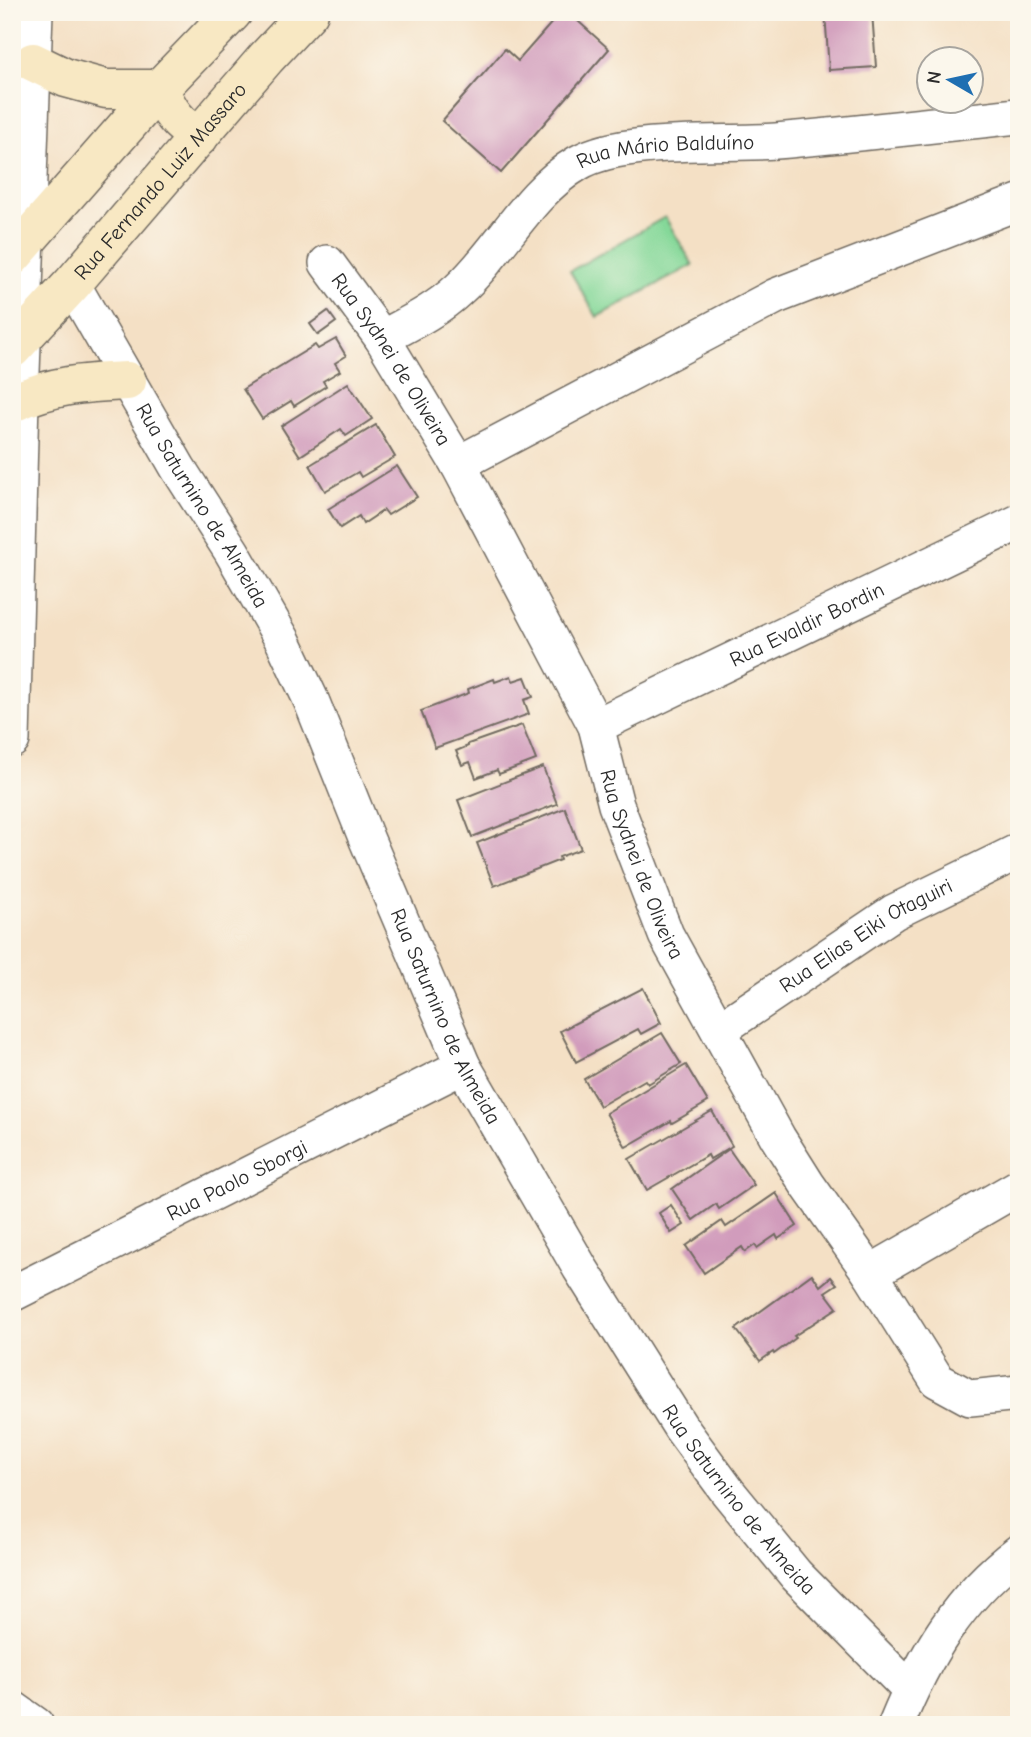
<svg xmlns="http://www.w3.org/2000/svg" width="1031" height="1737" font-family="'Comic Neue',sans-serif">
	<rect width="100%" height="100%" fill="#fbf7ec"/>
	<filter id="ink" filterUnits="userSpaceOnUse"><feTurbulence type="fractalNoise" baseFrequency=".0143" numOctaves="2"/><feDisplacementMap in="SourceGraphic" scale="14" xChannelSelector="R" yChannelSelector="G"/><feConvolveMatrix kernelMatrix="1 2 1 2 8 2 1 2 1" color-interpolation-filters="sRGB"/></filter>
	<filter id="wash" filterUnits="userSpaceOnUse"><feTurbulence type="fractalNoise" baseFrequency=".00686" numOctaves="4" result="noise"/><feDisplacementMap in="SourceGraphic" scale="28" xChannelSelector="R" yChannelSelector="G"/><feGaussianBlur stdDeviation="1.57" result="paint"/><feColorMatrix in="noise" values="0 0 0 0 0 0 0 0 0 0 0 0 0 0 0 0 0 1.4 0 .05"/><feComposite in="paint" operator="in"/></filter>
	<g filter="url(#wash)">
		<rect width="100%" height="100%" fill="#f4e0c5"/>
		<!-- pitch -->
		<polygon fill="#85d899" stroke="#588262" stroke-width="2" points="665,217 693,265 597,317 570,271"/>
		<g id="blocks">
			<!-- building -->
			<g fill="#d19cbc">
				<polygon points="561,12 568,12 609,49 501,173 442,121 505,49 518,61"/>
				<polygon points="825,12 872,12 876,67 829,70"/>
				<polygon points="328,311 336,322 318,335 310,324"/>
				<polygon points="336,339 346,356 335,363 340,371 323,381 326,386 294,406 291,401 262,419 243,389 315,345 318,349"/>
				<polygon points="348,383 372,419 346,436 341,429 300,456 281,426"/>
				<polygon points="376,425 395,457 361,477 358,472 325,491 310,465"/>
				<polygon points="397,466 417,497 388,515 384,510 363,524 359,516 340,528 328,509"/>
				<polygon points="511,676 513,681 525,677 533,697 524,700 529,714 435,748 421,711 469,693 468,689 494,679 495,682"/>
				<polygon points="522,725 536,760 499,774 497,770 476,778 470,762 462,765 456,751 468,746 468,744"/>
				<polygon points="543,767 557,804 472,837 458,800"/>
				<polygon points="565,808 581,849 559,857 560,860 494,886 477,843"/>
				<polygon points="643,988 661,1023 641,1034 638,1029 576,1062 560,1031"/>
				<polygon points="662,1033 681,1064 648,1084 645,1080 600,1106 584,1079"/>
				<polygon points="686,1065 708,1102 672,1123 671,1121 626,1147 606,1113"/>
				<polygon points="712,1111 732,1146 710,1159 708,1155 647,1190 629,1159"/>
				<polygon points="729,1149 754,1185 719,1209 716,1204 693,1220 672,1189"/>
				<polygon points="776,1193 797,1226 778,1239 776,1235 757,1248 755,1245 745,1252 742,1247 704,1273 686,1246 722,1221 726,1227"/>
				<polygon points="671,1205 684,1225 671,1233 659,1213"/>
				<polygon points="812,1274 820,1286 831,1277 837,1284 825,1292 837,1308 794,1336 796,1338 774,1354 773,1352 760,1361 736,1329"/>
			</g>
		</g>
	</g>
	<g filter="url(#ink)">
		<use href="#blocks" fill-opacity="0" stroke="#716a61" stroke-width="2"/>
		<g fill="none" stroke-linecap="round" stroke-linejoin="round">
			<!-- street casing -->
			<g stroke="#716a61" stroke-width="38">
				<g id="street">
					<path id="s1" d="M327 263 382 338 458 464 596 726 616 805 666 935 778 1138 807 1184 870 1273 937 1380 970 1398 1019 1393"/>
					<path id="s2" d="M72 284 178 468 232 552 283 641 311 700 367 840 463 1066 580 1268 681 1428 728 1492 796 1575 910 1690"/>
					<path id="s3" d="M382 338C408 324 437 310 458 290 501 251 527 193 578 163 621 137 723 145 776 141 857 134 938 124 1019 116"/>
					<polyline points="458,464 776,296 1019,202"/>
					<path id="s4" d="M596 726 1019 522"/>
					<polyline points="12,740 21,400 35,12"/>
					<path id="s5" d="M719 1030 894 912 1019 851"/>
					<polyline points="870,1273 1019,1187"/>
					<path id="s6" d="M12 1294 463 1066"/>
					<polyline points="12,1708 36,1725"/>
					<path d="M896 1725C924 1656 959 1597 1019 1552"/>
				</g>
			</g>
			<!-- secondary casing -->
			<g stroke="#716a61" stroke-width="41">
				<g id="secondary">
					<path d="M33 62 66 78 106 89H159C170 113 177 123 199 137"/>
					<polyline points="12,257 159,89 233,12"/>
					<path id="s7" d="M12 349 72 284 266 58 309 12"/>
					<path d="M12 403C54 385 82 383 127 381"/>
				</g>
			</g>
			<!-- street -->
			<use href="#street" stroke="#fff" stroke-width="35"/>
			<!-- secondary -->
			<use href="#secondary" stroke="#f8e8c3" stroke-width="38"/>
		</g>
	</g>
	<g text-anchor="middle" stroke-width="6" stroke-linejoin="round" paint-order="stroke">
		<!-- street labels -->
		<g font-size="21" fill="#2b2b2b" stroke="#fbf7ec">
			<text dy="7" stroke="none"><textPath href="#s3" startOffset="355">Rua Mário Balduíno</textPath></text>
			<text dy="7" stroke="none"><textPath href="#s7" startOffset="224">Rua Fernando Luiz Massaro</textPath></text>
			<text dy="7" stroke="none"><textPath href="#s1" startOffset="116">Rua Sydnei de Oliveira</textPath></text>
			<text dy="7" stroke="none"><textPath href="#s2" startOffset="257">Rua Saturnino de Almeida</textPath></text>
			<text dy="7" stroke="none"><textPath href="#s4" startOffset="234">Rua Evaldir Bordin</textPath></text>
			<text dy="7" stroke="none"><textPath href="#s1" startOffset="682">Rua Sydnei de Oliveira</textPath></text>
			<text dy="7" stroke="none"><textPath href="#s5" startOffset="175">Rua Elias Eiki Otaguiri</textPath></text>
			<text dy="7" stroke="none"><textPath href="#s2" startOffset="824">Rua Saturnino de Almeida</textPath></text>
			<text dy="7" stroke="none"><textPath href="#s6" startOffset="252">Rua Paolo Sborgi</textPath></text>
			<text dy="7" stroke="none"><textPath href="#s2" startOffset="1391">Rua Saturnino de Almeida</textPath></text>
		</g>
	</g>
	<!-- margin -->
	<rect width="1031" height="1737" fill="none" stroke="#fbf7ec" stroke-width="42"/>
	<!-- north arrow -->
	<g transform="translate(950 80) rotate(279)"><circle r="33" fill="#fbf7ec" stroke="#a8a59f" stroke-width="2"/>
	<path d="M0-5L12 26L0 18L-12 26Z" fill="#1f6fb2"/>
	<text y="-10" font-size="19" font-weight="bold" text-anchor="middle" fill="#2b2b2b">N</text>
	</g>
</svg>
